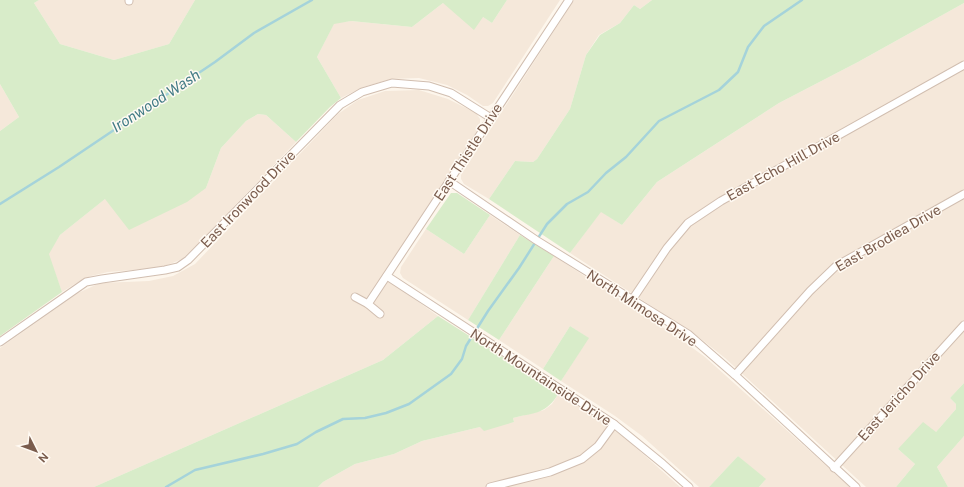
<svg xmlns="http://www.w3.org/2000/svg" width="964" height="487" font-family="'Public Sans',sans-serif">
	<rect width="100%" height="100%" fill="#fdf6ec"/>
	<!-- residential -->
	<g fill="#f5e8da">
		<polygon points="39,0 195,0 169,44 114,60 60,44 34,3"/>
		<polygon points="507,0 560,0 493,103 488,106 483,106 467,95 447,85 419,78 391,79 363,87 341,98 317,57 334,23 351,21 412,27 443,3 483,17 492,23"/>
		<polygon points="574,0 652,0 640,9 634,5 620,23 599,35 586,55 570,109 537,159 533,162 515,161 489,199 464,184 461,179 461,175"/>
		<polygon points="964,3 964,383 950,398 956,404 956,409 936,432 898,449 915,464 896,487 866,487 725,358 696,335 570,253 601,211 622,225 657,182 779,103 858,62"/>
		<polygon points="0,84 19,117 0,131"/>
		<polygon points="419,90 448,99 476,113 480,119 480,126 382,276 438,316 383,360 94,487 0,487 0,348 78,293 100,283 149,281 173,276 195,264 338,114 358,100 385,91"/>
		<polygon points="258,114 266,115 296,142 191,251 182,259 170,264 158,268 108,272 91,276 78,282 62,292 48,254 60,235 106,198 206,188 221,148 246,121"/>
		<polygon points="490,215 520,235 468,320 403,278 400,273 401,267 426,229 464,254"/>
		<polygon points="554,256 676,336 705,357 850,487 759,487 765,480 738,456 709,487 699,487 642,436 615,416 561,381 588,338 570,326 543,369 499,340"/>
		<polygon points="559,393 624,437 680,487 318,487 323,482 355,464 394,454 422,441 480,427 514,422 513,418 544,410 552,404"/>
		<polygon points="964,436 964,487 948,487 937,467"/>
	</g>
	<!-- green -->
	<g fill="#d8ecc9">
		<polygon points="0,0 39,0 34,3 60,44 114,60 169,44 195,0 507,0 492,23 483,17 474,30 443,3 412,27 351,21 334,24 317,57 341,98 330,107 296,142 266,115 258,114 246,121 221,148 206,188 187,202 129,230 105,199 60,235 49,254 62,292 0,336 0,131 19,117 0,84"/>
		<polygon points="652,0 964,0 964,3 858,62 779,103 657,182 622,225 601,212 570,253 489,199 515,161 533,162 537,159 570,109 586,55 600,35 620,23 634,5 640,9"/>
		<polygon points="451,193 457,193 490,215 464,254 426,229"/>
		<polygon points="520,235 554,256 499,340 468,320"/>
		<path d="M438 316 559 393C545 415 536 412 513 418L514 422 484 431 480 427 422 441 394 454 355 464 323 482 318 487H94L383 360Z"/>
		<polygon points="570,326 589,338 561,381 543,369"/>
		<polygon points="964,383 964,436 937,467 948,487 896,487 915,464 898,449 923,422 936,432 956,409 956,404 950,398"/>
		<polygon points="738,456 766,479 759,487 709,487"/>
	</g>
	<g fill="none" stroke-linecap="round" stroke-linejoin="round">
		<!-- stream -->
		<g stroke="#a5d3da" stroke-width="2.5">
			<polyline points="0,204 59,167 215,62 254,33 312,0"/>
			<polyline points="166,487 195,470 263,454 297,444 316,432 343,419 365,418 386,413 409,404 451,374 462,359 466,346 488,311 519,268 547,224 567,204 588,192 606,173 626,157 659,121 719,90 738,72 748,47 764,26 802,0"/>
		</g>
		<!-- minor casing -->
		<g stroke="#d1beb0" stroke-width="9">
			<g id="minor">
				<polyline points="129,1 129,0"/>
				<polyline points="449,181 536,240 688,334 735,375 856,487"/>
				<polyline points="387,276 614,424 663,464 689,487"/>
				<polyline points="355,297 368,304 380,314"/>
				<polyline points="632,300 667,248 688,223 721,201 964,65"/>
				<polyline points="368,304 569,0"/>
				<polyline points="0,342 86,282 102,279 165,270 178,267 188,260 340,105 362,92 392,83 429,86 451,93 491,118"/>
				<polyline points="735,375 810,291 836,266 964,194"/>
				<polyline points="834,468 964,325"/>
				<polyline points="490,487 550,472 582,459 598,446 614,424"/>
			</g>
		</g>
		<!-- minor -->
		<use href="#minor" stroke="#fff" stroke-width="7"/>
	</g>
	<g text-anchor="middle" stroke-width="3" stroke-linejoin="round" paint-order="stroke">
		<!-- street labels -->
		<g font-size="14" fill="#7a5c4d" stroke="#fffaf3">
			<text transform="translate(468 152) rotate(-57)" y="5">East Thistle Drive</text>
			<text transform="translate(783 166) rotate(-29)" y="5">East Echo Hill Drive</text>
			<text transform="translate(248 199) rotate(-46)" y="5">East Ironwood Drive</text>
			<text transform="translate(888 238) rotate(-30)" y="5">East Brodiea Drive</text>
			<text transform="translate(642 308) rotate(33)" y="5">North Mimosa Drive</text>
			<text transform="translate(541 377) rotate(33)" y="5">North Mountainside Drive</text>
			<text transform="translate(899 396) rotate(-48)" y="5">East Jericho Drive</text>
		</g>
		<!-- water labels -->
		<g font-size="15" font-style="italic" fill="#437c86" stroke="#fffaf3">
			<text transform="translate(156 101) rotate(-33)" y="5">Ironwood Wash</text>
		</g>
	</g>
	<!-- north arrow -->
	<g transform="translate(36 451) rotate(132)" stroke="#fffaf3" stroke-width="3" paint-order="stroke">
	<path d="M0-3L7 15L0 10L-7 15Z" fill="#7a5c4d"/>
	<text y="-6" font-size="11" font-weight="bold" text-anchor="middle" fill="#7a5c4d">N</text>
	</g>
</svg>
